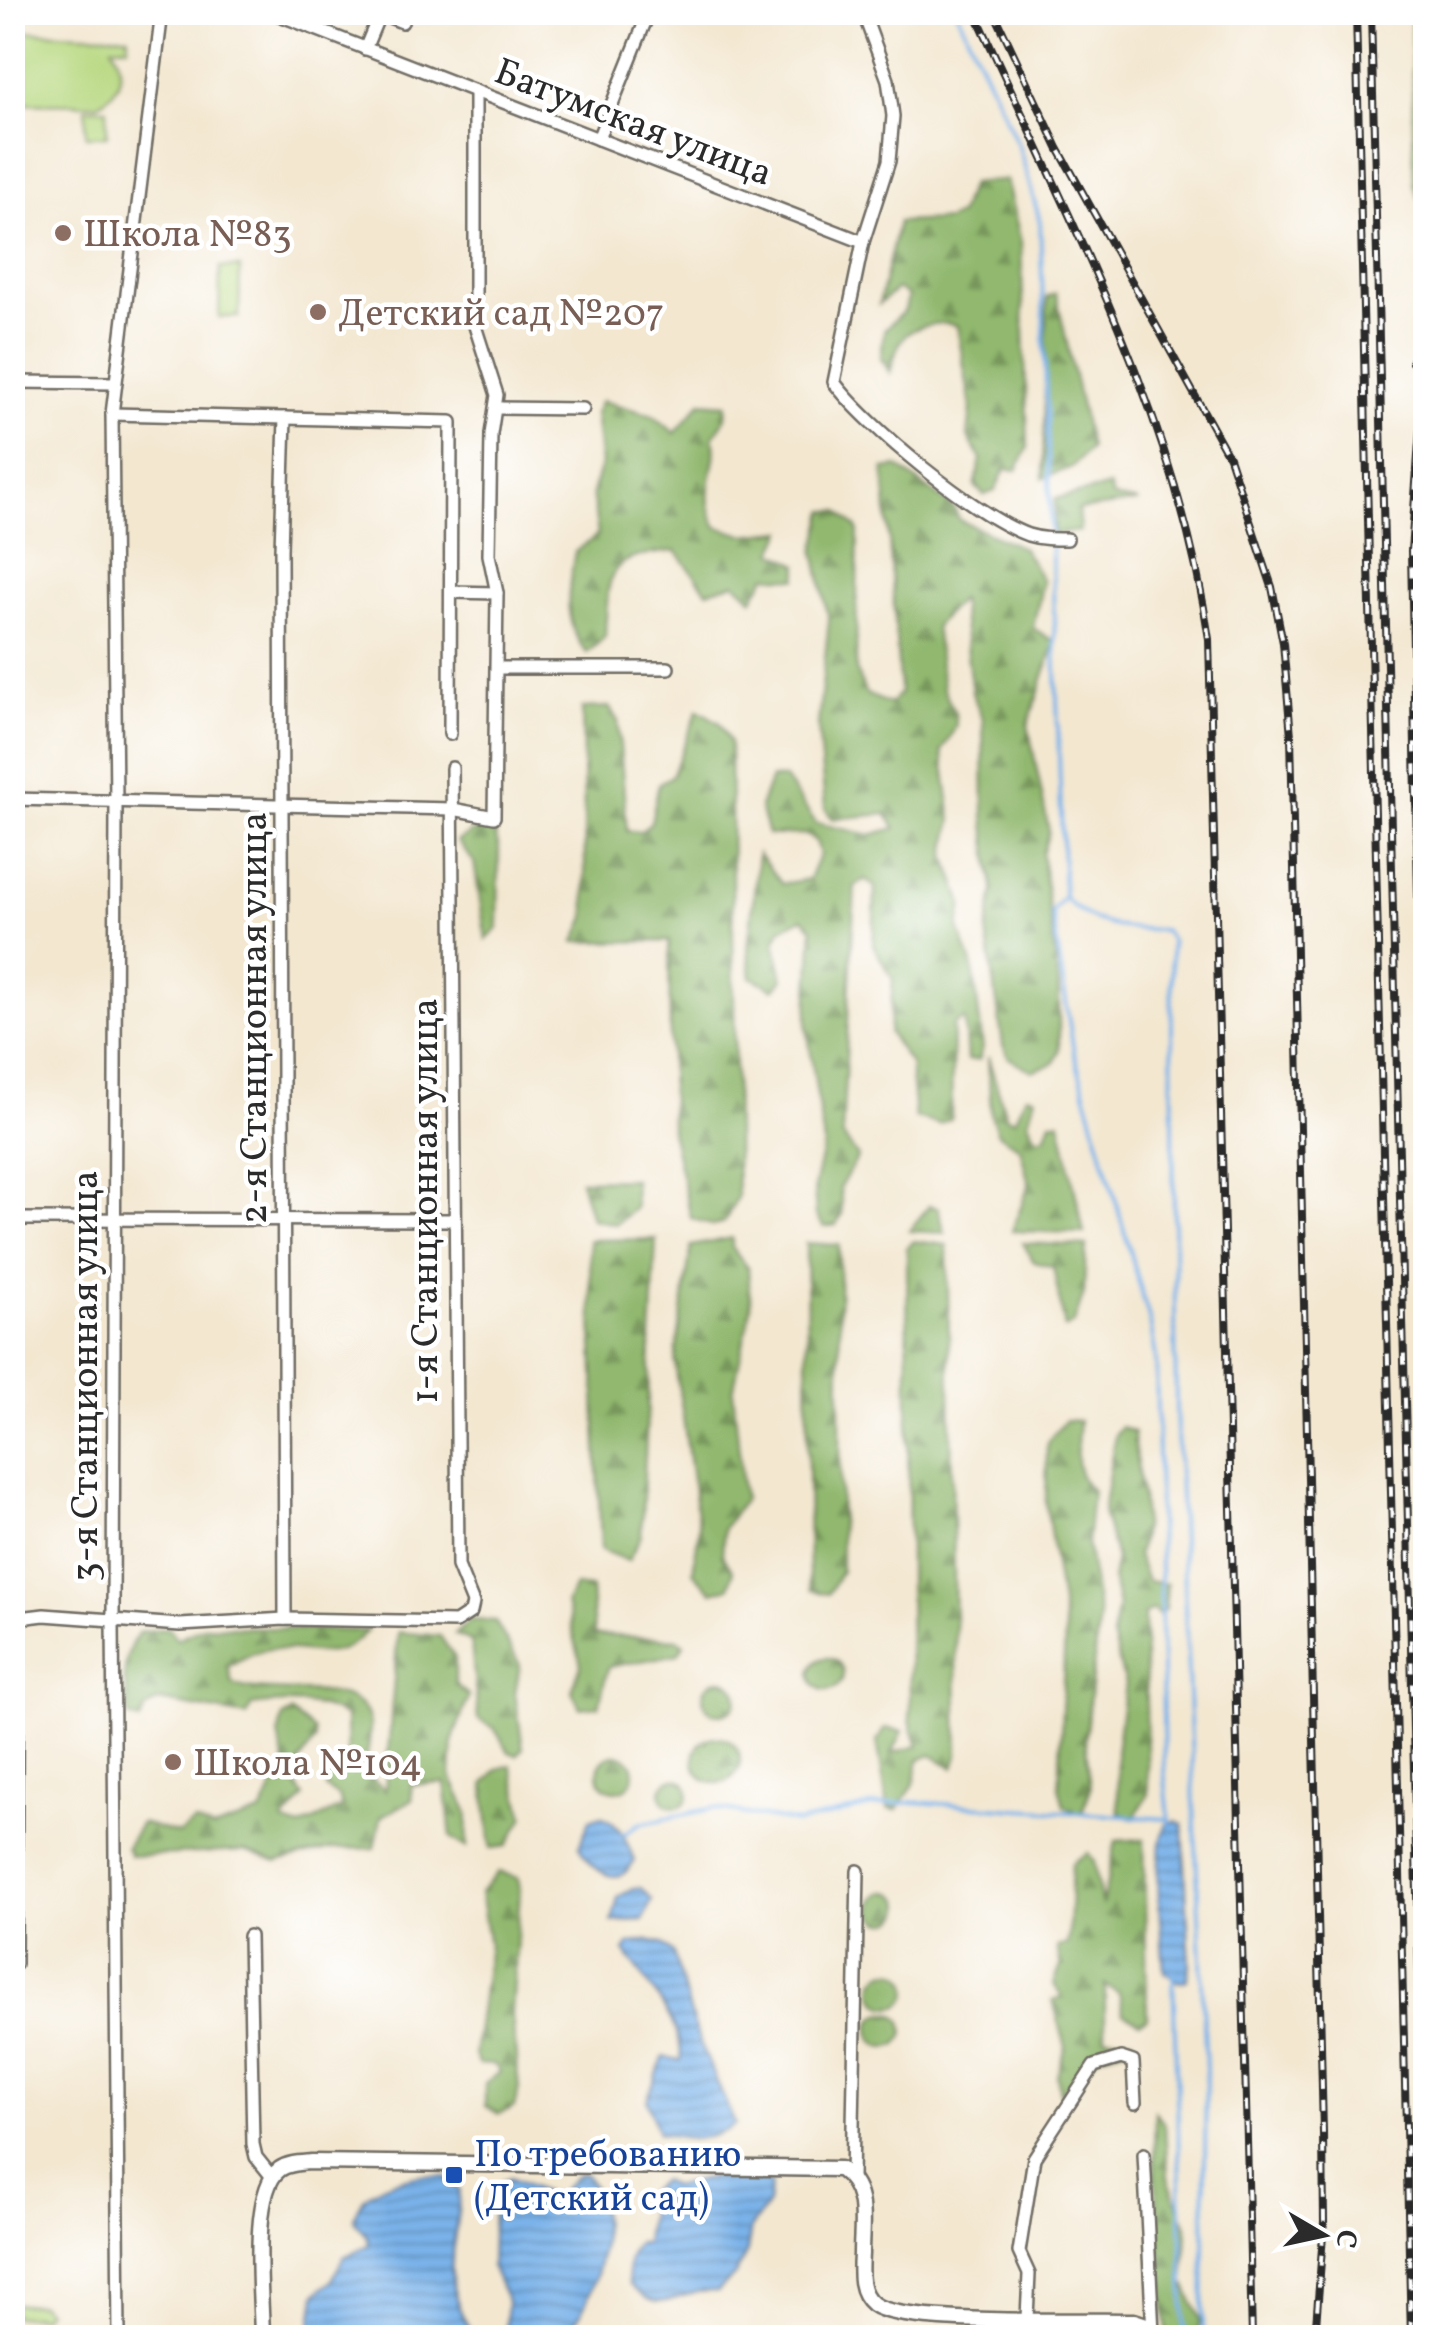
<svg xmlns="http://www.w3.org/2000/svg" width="1438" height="2350" font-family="Vollkorn,serif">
	<defs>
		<pattern id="forest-firs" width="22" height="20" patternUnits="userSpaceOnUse" patternTransform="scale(2.5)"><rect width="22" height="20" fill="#91b86e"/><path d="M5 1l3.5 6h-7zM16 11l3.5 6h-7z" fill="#77965b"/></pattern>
		<pattern id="park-dots" width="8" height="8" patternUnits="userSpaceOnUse" patternTransform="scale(2.5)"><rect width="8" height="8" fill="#b7d880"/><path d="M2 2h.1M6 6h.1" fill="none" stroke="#9eba6f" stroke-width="1.8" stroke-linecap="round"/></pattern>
		<pattern id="water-rules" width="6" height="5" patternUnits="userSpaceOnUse" patternTransform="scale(2.5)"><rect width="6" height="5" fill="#7ab2e9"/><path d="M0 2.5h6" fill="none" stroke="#6491bd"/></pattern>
	</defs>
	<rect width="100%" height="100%" fill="#fff"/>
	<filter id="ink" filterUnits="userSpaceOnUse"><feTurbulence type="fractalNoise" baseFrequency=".01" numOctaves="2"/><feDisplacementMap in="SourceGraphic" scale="20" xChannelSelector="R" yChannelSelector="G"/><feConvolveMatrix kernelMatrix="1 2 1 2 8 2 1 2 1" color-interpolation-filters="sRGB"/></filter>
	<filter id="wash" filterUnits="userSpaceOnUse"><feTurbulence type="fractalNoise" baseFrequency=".0048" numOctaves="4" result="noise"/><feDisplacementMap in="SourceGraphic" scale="40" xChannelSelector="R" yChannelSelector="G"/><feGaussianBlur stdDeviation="2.25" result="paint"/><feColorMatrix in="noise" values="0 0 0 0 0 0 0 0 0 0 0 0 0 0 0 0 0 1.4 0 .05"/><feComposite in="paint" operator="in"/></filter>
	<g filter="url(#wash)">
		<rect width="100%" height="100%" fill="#f3e7d0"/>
		<!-- forest -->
		<g fill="url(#forest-firs)" stroke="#5e724c" stroke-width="2.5">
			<polygon points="1411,13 1425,13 1425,200 1418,197 1414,184"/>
			<path d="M1006 180 1021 242 1028 448 1017 470 1005 469 995 491 984 495 975 486 981 459 968 437 971 408 957 326C945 322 938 323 925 326 898 332 897 348 890 373L881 358 884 330 905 310 908 296 897 289 879 304 898 222 947 220 959 214 971 183Z"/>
			<polygon points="1056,293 1090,448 1072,467 1043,478 1047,297"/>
			<path d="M601 401 653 415 675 433 701 402 727 404 726 417 713 438C721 465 696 490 717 527L743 535 784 531 774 552 799 565 797 579 766 576 753 599 735 583 707 591 676 551C604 557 609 569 605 637L587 653C561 621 568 590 575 552L598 535 592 493 601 465 595 413Z"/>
			<polygon points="898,467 954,508 959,520 1023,548 1043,581 1033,628 1055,642 1028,725 1049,831 1042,855 1059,986 1059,1051 1054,1063 1032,1071 1009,1058 1003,1046 987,932 994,890 984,818 983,720 972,693 960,599 935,626 943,689 955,713 956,726 942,751 952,820 946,856 963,904 959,928 973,967 983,1048 979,1060 967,1060 964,1019 953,1025 951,1119 939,1124 915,1118 910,1064 889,1033 893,979 873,945 875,887 865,879 855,886 842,1135 858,1157 840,1187 842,1214 836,1225 824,1227 816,1215 814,1187 824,1144 807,1027 813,928 803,918 781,929 775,942 783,980 774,989 751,977 748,949 758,854 782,884 809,879 820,854 816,841 804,834 768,835 760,807 771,778 785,779 816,823 870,835 896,828 886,814 832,819 825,808 818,725 829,620 815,552 825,511 839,511 858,529 856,670 866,694 890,704 900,693 884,469"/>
			<polygon points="1109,487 1113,497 1138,502 1078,510 1080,531 1054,534 1055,499"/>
			<polygon points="609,707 618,721 627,831 641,832 651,822 659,783 672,776 698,710 720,723 730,742 737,1197 725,1221 714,1226 691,1218 671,1131 669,941 575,942 586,917 582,708"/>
			<polygon points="482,826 494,830 499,848 498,929 486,940 474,862 457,841"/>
			<polygon points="988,1057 1006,1116 1014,1120 1026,1095 1035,1097 1028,1122 1036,1137 1045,1137 1051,1121 1060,1121 1084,1233 1012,1231 1029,1184 1020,1147 998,1134 991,1115"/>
			<polygon points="634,1179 635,1208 616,1224 591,1219 580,1180"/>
			<polygon points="929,1206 938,1208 945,1233 909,1231"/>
			<polygon points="732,1238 732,1248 748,1269 751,1308 733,1391 744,1499 724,1528 722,1555 733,1571 729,1587 712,1592 693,1572 699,1528 675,1362 691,1246"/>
			<polygon points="656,1239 641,1536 628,1561 601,1550 589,1240"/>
			<polygon points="914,1241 947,1245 958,1756 954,1768 931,1755 919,1760 914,1784 897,1810 888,1809 877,1741 885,1728 903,1731 892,1753 918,1746 910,1721 907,1248"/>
			<polygon points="806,1243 839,1245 841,1571 828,1594 811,1590 809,1581"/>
			<polygon points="1022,1243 1086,1246 1084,1293 1074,1323 1065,1328 1053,1267 1034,1262"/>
			<path d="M1066 1420 1079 1421C1077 1449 1071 1471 1092 1491L1087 1544 1099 1616 1085 1740 1091 1788 1081 1814 1064 1806 1059 1787 1065 1631 1046 1503 1047 1442Z"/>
			<path d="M1121 1427 1134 1432C1134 1474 1153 1513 1137 1555L1147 1581 1167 1584 1165 1609 1159 1615 1153 1609 1144 1614 1148 1795 1134 1818 1119 1813 1116 1752 1125 1684 1112 1637 1118 1607 1112 1579 1116 1559 1103 1512 1115 1435Z"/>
			<polygon points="575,1586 591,1588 594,1635 677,1639 684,1644 678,1654 608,1667 599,1706 580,1708 572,1691 581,1665 566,1603"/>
			<polygon points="470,1620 495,1621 520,1665 515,1693 523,1748 517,1755 509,1752 494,1728 478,1719 471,1641 455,1634"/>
			<path d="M205 1626 367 1631C334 1666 314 1648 272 1649 258 1649 240 1660 228 1666L232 1683C267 1702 365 1672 370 1725 371 1740 366 1758 364 1772L385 1790 398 1632 440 1636 455 1658V1684L469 1696 453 1739 451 1777 468 1813 467 1848 451 1837 445 1783 411 1785 412 1800 381 1817 375 1848 332 1849 277 1862 244 1851 130 1856 126 1847 141 1823 179 1834 194 1822 213 1829 261 1813 285 1763 278 1735 283 1717 291 1712 314 1731 315 1740 290 1776 304 1797 283 1822 299 1828 341 1808 340 1798 326 1788 327 1778 347 1763 346 1717C319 1700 283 1701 251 1706L247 1716 159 1701 146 1708 140 1721 130 1717C124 1685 119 1659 139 1632L169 1628 177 1639Z"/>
			<circle cx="827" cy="1674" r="16"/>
			<circle cx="720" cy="1697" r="17"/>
			<circle cx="717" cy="1760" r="23"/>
			<circle cx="616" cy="1773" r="18"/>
			<polygon points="511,1765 524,1816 507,1846 491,1848 484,1785 497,1769"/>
			<circle cx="675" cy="1793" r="14"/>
			<polygon points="1144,1839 1147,2018 1140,2022 1123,2013 1119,1993 1105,1985 1105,2037 1133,2039 1132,2047 1099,2055 1060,2093 1057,2075 1066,2047 1053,2001 1062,1998 1054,1984 1061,1966 1057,1947 1067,1944 1069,1933 1072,1863 1088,1853 1094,1861 1102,1905 1116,1841"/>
			<polygon points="499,1872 518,1878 520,1889 512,2015 519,2089 514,2107 499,2114 485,2106 485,2084 500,2072 495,2065 478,2064 474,2055 489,1945 480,1893"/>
			<circle cx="887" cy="1907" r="15"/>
			<circle cx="891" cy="1989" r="18"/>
			<circle cx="887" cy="2030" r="17"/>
			<polygon points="1155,2112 1165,2125 1168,2178 1187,2227 1184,2282 1201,2320 1195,2337 1167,2337 1154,2162"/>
			<polygon points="1130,2329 1136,2337 984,2337 984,2334"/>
		</g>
		<!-- park -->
		<polygon fill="url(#park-dots)" stroke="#718256" stroke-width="2.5" points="13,2304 41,2305 47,2311 41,2317 13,2316"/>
		<!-- pitch -->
		<g fill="#b7d880" stroke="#718256" stroke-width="2.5">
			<path d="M13 31 128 36V46H112C126 70 122 90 98 104L13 103Z"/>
			<rect x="86" y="108" width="21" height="28"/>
			<polygon points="220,267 240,268 239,317 219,317"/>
		</g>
		<!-- water -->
		<g fill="url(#water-rules)" stroke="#526e8a" stroke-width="2.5">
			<path d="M601 1816C622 1826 627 1840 634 1861 619 1892 590 1869 579 1846L590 1820Z"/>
			<path d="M1177 1821 1183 1825 1190 1967 1187 1980 1179 1982 1164 1972C1162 1934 1151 1857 1167 1824Z"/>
			<polygon points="632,1888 641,1888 652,1900 643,1920 612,1922 618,1898"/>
			<path d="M649 1940 662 1943 673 1953 698 2038 735 2124C709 2144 688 2139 658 2133L647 2100 664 2056 680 2061C687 2029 643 1978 625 1951L630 1944Z"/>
			<path d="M585 2174C621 2215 596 2300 565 2337L513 2336 505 2327 507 2302 491 2266 493 2204 501 2182 510 2178 555 2197 576 2176Z"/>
			<path d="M420 2175 446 2177 460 2190C456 2251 437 2281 475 2337H310L316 2294 331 2282 344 2257 369 2245 367 2236 354 2220C358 2189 394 2180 420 2175Z"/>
			<path d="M720 2175 771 2183 768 2204 751 2227 747 2252 735 2275 718 2291C710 2292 701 2290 694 2293 664 2301 654 2311 629 2284 626 2268 627 2256 637 2243H645L649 2211 646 2194 662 2180 673 2187Z"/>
		</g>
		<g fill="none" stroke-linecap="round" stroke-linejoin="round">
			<!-- stream -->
			<g stroke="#7ab2e9" stroke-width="4">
				<polyline points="957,12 1019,147 1040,221 1064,897 1052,912 1074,1053 1150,1322 1156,1358 1164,1770 1170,1828"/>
				<path d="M1064 897C1091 927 1125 929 1164 930L1171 941 1176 1409 1206 2069 1203 2338"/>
				<polyline points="624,1834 639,1824 714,1808 798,1823 871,1806 914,1802 1168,1819"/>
				<polyline points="1173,1976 1185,2338"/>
			</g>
		</g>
	</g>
	<g filter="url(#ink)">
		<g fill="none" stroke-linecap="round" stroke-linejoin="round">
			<!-- minor casing -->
			<g stroke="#716d65" stroke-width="16">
				<g id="minor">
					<polyline points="272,12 863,242"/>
					<path d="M863 12 888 80 893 116 889 161 863 242 834 382C866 426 976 516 1028 535 1041 539 1053 539 1067 539"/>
					<polyline points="365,49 380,13 402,22 406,12"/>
					<polyline points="598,139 649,12"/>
					<polyline points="12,382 115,383"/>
					<polyline points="496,408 583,409"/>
					<polyline points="112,414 451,422 450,734"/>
					<polyline points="451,592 497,593"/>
					<polyline points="497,668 668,668"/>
					<polyline points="12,799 453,809 494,817 497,593 489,555 491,434 497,395 475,326 475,91"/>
					<polyline points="12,1219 453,1220"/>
					<polyline points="12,1619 44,1615 180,1625 285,1619 456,1622 471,1612 473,1603 458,1566 452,768"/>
					<polyline points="285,1619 281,550 285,418"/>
					<polyline points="249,1936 253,2144 256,2157 272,2177"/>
					<polyline points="15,1964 17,1620"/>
					<polyline points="1144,2154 1153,2333"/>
					<polyline points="852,2178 858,1871"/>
					<polyline points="1027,2319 1029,2274 1019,2252 1034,2158 1094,2066 1121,2058 1133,2062 1135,2103"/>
					<polyline points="119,2338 113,1621 116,802 112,414 162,12"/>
				</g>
			</g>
			<!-- tertiary casing -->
			<g stroke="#716d65" stroke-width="19">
				<path id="tertiary" d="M262 2338C262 2301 249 2191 280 2169 289 2163 300 2163 311 2162L840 2169C869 2190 861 2222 861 2254 860 2272 858 2292 873 2304 902 2327 1088 2319 1134 2321L1146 2325 1156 2338"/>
			</g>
			<!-- minor -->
			<use href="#minor" stroke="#fff" stroke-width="11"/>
			<!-- tertiary -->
			<use href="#tertiary" stroke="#fff" stroke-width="14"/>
			<!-- rail casing -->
			<g stroke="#2b2b2b" stroke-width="8">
				<g id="rail">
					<path d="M975 12C1067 216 1177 416 1209 639L1252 2338"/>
					<polyline points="994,12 1058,148 1229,457 1272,587 1283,643 1291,736 1323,2133 1324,2222 1315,2338"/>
					<polyline points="1356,12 1411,2338"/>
					<polyline points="1371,12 1426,2260"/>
					<polyline points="1426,347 1411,551 1426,1285"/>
					<polyline points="1412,362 1426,291"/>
				</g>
			</g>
			<!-- rail -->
			<use href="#rail" stroke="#fff" stroke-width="4" stroke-dasharray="11" stroke-linecap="butt"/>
		</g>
	</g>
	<!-- markers -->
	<g fill="#8d6e63" stroke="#fff" stroke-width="4">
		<circle cx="63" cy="233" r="10"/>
		<circle cx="318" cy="312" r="10"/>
		<circle cx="173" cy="1762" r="10"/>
	</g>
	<rect fill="#1a4fb4" stroke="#fff" stroke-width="4" x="444" y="2165" width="20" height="20" rx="5"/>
	<g text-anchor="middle" stroke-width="9" stroke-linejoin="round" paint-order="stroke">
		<!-- street labels -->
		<g font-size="38" fill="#2b2b2b" stroke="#fff">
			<text transform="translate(634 121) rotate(21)" y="13">Батумская улица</text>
			<text transform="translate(253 1018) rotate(-90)" y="13">2-я Станционная улица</text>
			<text transform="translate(424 1201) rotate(-90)" y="13">1-я Станционная улица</text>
			<text transform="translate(84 1376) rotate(-90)" y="13">3-я Станционная улица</text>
		</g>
		<!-- education labels -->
		<g font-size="38" fill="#785e54" stroke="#fff" text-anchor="start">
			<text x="83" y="246">Школа №83</text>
			<text x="338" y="325">Детский сад №207</text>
			<text x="193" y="1775">Школа №104</text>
		</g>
		<!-- transit labels -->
		<g font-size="38" fill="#164399" stroke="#fff" text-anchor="start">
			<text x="474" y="2166">По требованию<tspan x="474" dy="44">(Детский сад)</tspan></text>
		</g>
	</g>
	<!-- margin -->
	<rect width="1438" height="2350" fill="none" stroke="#fff" stroke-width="50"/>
	<!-- north arrow -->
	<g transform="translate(1323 2235) rotate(99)" stroke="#ffffff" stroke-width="8" paint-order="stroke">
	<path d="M0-8L18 38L0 25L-18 38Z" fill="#2b2b2b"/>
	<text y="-15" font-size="28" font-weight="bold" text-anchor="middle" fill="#2b2b2b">С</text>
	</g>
</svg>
